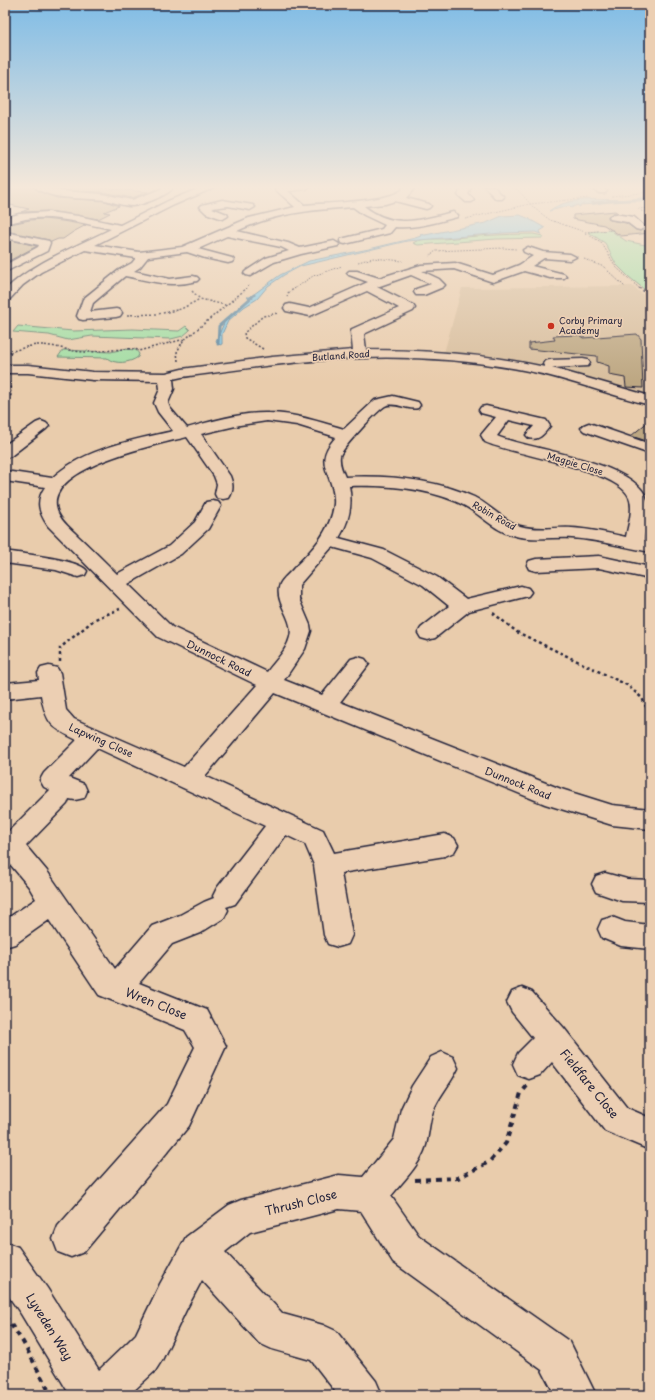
<svg xmlns="http://www.w3.org/2000/svg" width="655" height="1400" font-family="'Playpen Sans',sans-serif">
	<rect width="100%" height="100%" fill="#e9ccac"/>
	<filter id="ink" filterUnits="userSpaceOnUse"><feTurbulence type="fractalNoise" baseFrequency=".025" numOctaves="2"/><feDisplacementMap in="SourceGraphic" scale="8" xChannelSelector="R" yChannelSelector="G"/><feConvolveMatrix kernelMatrix="1 2 1 2 8 2 1 2 1" color-interpolation-filters="sRGB"/></filter>
	<g filter="url(#ink)">
		<!-- built -->
		<polygon fill="#d8be9d" points="632,286 650,300 650,396 566,371 535,364 492,357 444,353 462,288"/>
		<!-- green -->
		<g fill="#a1dda3" stroke="#62806f">
			<polygon points="621,229 613,232 626,241 650,246 650,294 629,277 616,264 605,243 588,232"/>
			<path d="M533 234 543 236V238L496 239 418 245 413 243C420 238 434 239 443 239 473 236 503 234 533 234Z"/>
			<polygon points="18,326 73,331 133,329 179,331 186,326 190,330 183,336 171,339 92,336 68,340 49,335 13,332"/>
			<path d="M123 349 136 350 139 354 138 357C130 363 115 365 107 358L58 357 63 350 111 352Z"/>
		</g>
		<!-- water -->
		<g fill="#83c8e4" stroke="#5c86a0">
			<path d="M650 199 644 201H608L596 204 580 205V207L577 205 571 208 569 206 549 211C573 192 620 203 650 199Z"/>
			<polygon points="520,215 530,219 529,219 545,228 540,231 541,234 535,232 503,233 407,241 301,266 284,275 268,286 257,299 244,307 228,321 222,334 222,344 220,345 216,341 225,321 249,300 249,298 247,297 250,297 280,275 309,261 369,249 415,238 421,236 420,234 425,235 486,223 502,216"/>
		</g>
		<g fill="none" stroke-linecap="round" stroke-linejoin="round">
			<!-- stream-far1 -->
			<polyline stroke="#5c86a0" stroke-width="2.5" points="592,203 650,198"/>
			<!-- stream -->
			<polyline stroke="#5c86a0" stroke-width="3" points="218,344 219,326 254,295"/>
		</g>
		<!-- building -->
		<g fill="#bda782" stroke="#22223b">
			<polygon points="5,186 33,186 40,192 57,198 105,201 119,206 104,212 110,213 98,219 48,211 21,212 29,209 5,204"/>
			<polygon points="51,186 77,186 148,192 132,198 102,192 61,190"/>
			<polygon points="615,211 618,213 613,213 608,216 610,220 626,223 636,230 640,231 644,229 650,233 621,236 604,225 573,219 573,215"/>
			<polygon points="43,219 62,221 86,225 73,232 63,239 58,239 51,242 49,240 10,232 5,233 5,225 30,220"/>
			<polygon points="5,239 6,239 37,246 5,263"/>
			<polygon points="637,334 641,339 643,388 626,387 625,378 609,375 609,366 597,362 597,356 529,349 529,343 555,340 553,336 579,335 583,338"/>
			<polygon points="650,420 650,442 631,436"/>
		</g>
		<g fill="none" stroke-linecap="round" stroke-linejoin="round">
			<!-- minor casing -->
			<g stroke="#22223b" stroke-width="3">
				<g id="minor">
					<path d="M34 186H46L61 191 102 194 132 200 161 189 162 186H172V189C166 196 142 205 132 206 123 206 114 202 105 200 86 197 48 201 34 186Z"/>
					<path d="M205 186H218L174 205 95 245 139 252 182 247 249 218 295 207 277 191 275 189 280 186H311L307 189 288 191 304 205C325 203 390 202 403 189L401 186H411L414 189 406 198 429 204 431 206 429 208 426 209 395 201 385 204 364 206C394 230 419 220 453 212L458 215 457 217C437 222 416 229 395 227L390 233 345 244 341 243 340 241 341 239 382 229 385 225 364 215 353 207C311 210 276 213 237 231L288 243 300 248 334 241 339 244 338 246 301 254 274 262 250 276 246 275 244 273 246 271 266 258 289 251 281 247 227 236 198 249 232 258 234 260 232 262 228 263 205 258 187 252 148 257 140 267 134 271 170 279 193 276 197 277 199 279 197 281C170 288 151 281 125 276L93 303 90 312 116 309 120 310 122 313 120 316 116 317 83 320 79 319 77 316 83 299 119 270 132 263 136 258 85 250 41 272 23 285 9 300 5 301V290C34 262 75 247 111 229 86 224 59 216 33 218 23 219 14 222 5 224V218L19 214 48 212 78 216 120 225 168 201Z"/>
					<polygon points="462,186 472,186 468,194 474,200 472,202 466,202 458,195"/>
					<polygon points="484,186 493,186 504,197 502,199 496,199"/>
					<polygon points="589,186 600,186 607,191 605,193 599,193"/>
					<polygon points="222,200 253,205 255,207 250,210 228,206 212,208 227,214 228,216 223,219 206,213 200,207 202,205"/>
					<polygon points="614,214 634,217 645,227 640,230 636,229 627,222 610,219 609,217"/>
					<polygon points="10,233 49,241 50,243 47,251 5,272 5,265 38,247 39,245 6,238 5,236 6,234"/>
					<path d="M528 247 543 252 570 254 576 257 570 260 544 258 532 266 564 274 566 276 564 278H550L524 271 493 282 454 269 422 271 439 279 445 285 443 287 424 295H416L414 292 416 289 431 284 411 275 377 287 413 305 415 308 413 311 364 334 366 350C426 350 486 354 545 367L543 364 545 361 550 360 583 359 588 360 590 363 588 366 552 368 650 396V405C609 395 570 379 528 371 466 359 401 355 338 359 286 362 234 370 182 377L173 379 174 389 168 403 170 408 187 428C213 421 242 412 269 413 294 413 319 422 344 429L375 400 393 396 418 402 420 405 418 408C407 411 396 401 385 406 377 411 342 448 340 456 339 464 342 470 345 477 389 475 434 479 474 497 490 505 503 521 520 526 537 531 555 527 572 528 590 529 608 533 626 537 628 525 634 509 629 497 618 469 513 455 485 442L481 435 496 417 481 413 479 410 481 407 486 406 546 420 550 426C544 434 539 441 529 438L526 435 534 426 509 420 497 436C529 450 644 462 648 504 650 515 645 529 644 540L650 542V552C624 547 598 540 572 538 552 537 531 541 512 535 494 530 481 515 465 506 431 488 387 485 349 486 353 505 349 522 339 538L384 550 437 577 466 599 521 586 528 588 531 592 528 596 469 611 435 638 428 640 421 638 418 633 421 628 449 606 423 585 372 558 332 547 299 585V599L310 625 311 631 305 649 284 680 322 695 351 659 358 657 365 659 369 664 340 702 561 789 612 805 650 809V829L612 825 545 804 275 693 205 776 323 830 334 853 445 834 454 838 458 845 454 852 445 856 341 873 352 935 348 944 338 947 328 944 324 935 314 865 305 844 286 835 235 904 226 907 228 910 224 918 200 933 172 944 139 983 207 1010 226 1046 189 1126 84 1252 71 1257 58 1252 53 1239 58 1226 167 1104 195 1047 185 1030 99 995 49 920 15 944 5 947V920L36 899 29 887 5 858V830L9 831 50 790 44 787 40 780 44 773 77 740C52 728 46 724 41 695L5 699V683L39 680 38 673 41 668 49 666 57 668 60 673 66 710 74 719 184 767 257 685 158 637 48 526C39 513 35 501 45 487L5 481V471L52 478C83 449 133 440 173 431L158 412 154 403 160 389 159 381 93 380 28 373H5V365H28L93 372 166 373 182 369 272 357 353 350 351 332 352 329 399 308 367 291 310 316 286 311 284 308 286 305 290 304 309 308 368 282 349 275 347 273 349 271H357L379 278 421 265 455 263 493 275 519 265 533 256 524 252 523 250ZM267 421 297 425 336 437C310 465 336 474 334 504 331 531 312 550 294 568 290 573 283 578 280 584 273 603 295 618 290 637 287 650 275 661 267 672L172 627 128 584 181 554 208 529 221 506 218 502 212 501 206 502 195 522 169 546 117 574C104 561 91 548 78 536 71 529 62 522 58 513 38 468 159 444 187 437L214 476 217 484 215 494 217 498 223 499 229 498C234 490 233 484 230 476L201 434 240 425ZM97 748 265 826 217 888 213 896 214 898 204 902 180 915 152 926 115 969 47 871 26 846 67 804 69 799 75 800 84 798 87 791 84 784 69 778Z"/>
					<polygon points="41,421 46,423 49,426 46,429 11,456 5,458 5,445 36,423"/>
					<polygon points="589,423 650,444 650,454 584,431 581,428 584,425"/>
					<path d="M5 551C21 554 79 559 87 571L85 575 78 577 56 570 5 563Z"/>
					<polygon points="599,556 650,567 650,579 599,568 536,571 529,569 527,565 529,561 536,559"/>
					<polygon points="605,873 627,879 650,880 650,902 622,901 596,892 592,884 596,876"/>
					<polygon points="612,917 625,922 650,925 650,949 621,946 602,938 598,929 602,920"/>
					<polygon points="522,988 532,992 564,1028 627,1108 650,1118 650,1150 605,1131 552,1062 540,1075 529,1079 518,1075 513,1064 518,1053 533,1038 512,1012 507,1002 512,992"/>
					<path d="M442 1052 453 1057 458 1068C451 1083 439 1096 433 1111 429 1122 429 1134 426 1145 420 1165 404 1180 391 1196L419 1236 570 1342 596 1395H555L542 1370 393 1262 361 1211 339 1209 250 1232 225 1252 283 1314 323 1325 336 1331 376 1381 382 1395H338L311 1360 272 1349 259 1343 202 1280 186 1310 162 1360 155 1371 129 1395H70L21 1314 5 1291V1242L18 1247 47 1288 99 1370 127 1343 136 1334 160 1284 186 1237 229 1205 241 1200 339 1175 363 1177 394 1139 401 1109 412 1086 431 1057Z"/>
				</g>
			</g>
			<!-- path-far3 -->
			<g stroke="#22223b" stroke-width="1" stroke-dasharray="1.5 1.5" stroke-linecap="butt">
				<polyline points="510,186 518,190 534,208 550,220 585,232 613,230"/>
				<polyline points="612,196 650,192"/>
				<polyline points="638,209 650,208"/>
				<polyline points="641,211 650,213"/>
				<polyline points="465,219 530,204 589,198"/>
				<polyline points="585,233 601,242 616,267 640,289"/>
				<polyline points="429,256 436,251 503,248 516,249"/>
				<polyline points="584,259 604,267 625,287"/>
				<polyline points="358,262 373,258 403,261"/>
				<polyline points="246,289 250,285"/>
				<polyline points="294,289 313,276 342,266"/>
			</g>
			<!-- path-far2 -->
			<g stroke="#22223b" stroke-width="1.5" stroke-dasharray="2 2" stroke-linecap="butt">
				<polyline points="639,288 650,296"/>
				<polyline points="643,290 650,291"/>
				<polyline points="192,291 200,299 225,305"/>
				<polyline points="287,297 288,293 295,288"/>
				<polyline points="127,315 158,314 181,309 200,299"/>
				<polyline points="263,349 245,338 244,333 263,316 278,313"/>
				<path d="M6 353C18 350 31 344 43 345 57 346 72 352 86 352 103 352 119 348 136 349L138 351 185 339"/>
				<polyline points="178,361 177,352 183,341 247,288"/>
				<polyline points="5,407 11,395 10,382"/>
			</g>
			<!-- path-far1 -->
			<g stroke="#22223b" stroke-width="2.5" stroke-dasharray="3 3" stroke-linecap="butt">
				<polyline points="493,613 517,632 627,685 642,698 650,715"/>
				<polyline points="60,662 60,648 95,619 120,609"/>
			</g>
			<!-- path -->
			<g stroke="#22223b" stroke-width="4" stroke-dasharray="5 5" stroke-linecap="butt">
				<polyline points="415,1180 458,1178 489,1162 506,1143 521,1093 527,1086"/>
				<polyline points="5,1316 23,1342 51,1395"/>
			</g>
			<!-- minor -->
			<use href="#minor" fill="#eccfb3" fill-rule="evenodd"/>
		</g>
	</g>
	<!-- sky -->
	<linearGradient id="sky" x2="0" y2="1"><stop stop-color="#7fbce6"/><stop offset="0.49" stop-color="#f5e8da"/><stop offset="1" stop-color="#f5e8da" stop-opacity="0"/></linearGradient>
	<rect width="655" height="382" fill="url(#sky)"/>
	<!-- markers -->
	<circle fill="#c8321e" stroke="#eccfb3" stroke-width="1.5" cx="551" cy="326" r="4"/>
	<g text-anchor="middle" stroke-width="3.5" stroke-linejoin="round" paint-order="stroke">
		<!-- far-poi labels -->
		<g font-size="9" fill="#22223b" stroke="#eccfb3" text-anchor="start">
			<text x="559" y="324">Corby Primary<tspan x="559" dy="10">Academy</tspan></text>
		</g>
		<!-- far-street labels -->
		<g font-size="9" fill="#22223b" stroke="#eccfb3">
			<text transform="translate(341 356) rotate(-4)" y="3">Butland Road</text>
			<text transform="translate(575 464) rotate(17)" y="3">Magpie Close</text>
			<text transform="translate(494 516) rotate(30)" y="3">Robin Road</text>
		</g>
		<!-- street labels -->
		<g font-size="10" fill="#22223b" stroke="#eccfb3">
			<text transform="translate(219 658) rotate(26)" y="4">Dunnock Road</text>
			<text transform="translate(101 740) rotate(24)" y="4">Lapwing Close</text>
			<text transform="translate(518 783) rotate(22)" y="4">Dunnock Road</text>
		</g>
		<!-- near-street labels -->
		<g font-size="12" fill="#22223b" stroke="#eccfb3">
			<text transform="translate(156 1004) rotate(22)" y="4">Wren Close</text>
			<text transform="translate(589 1084) rotate(51)" y="4">Fieldfare Close</text>
			<text transform="translate(301 1203) rotate(-14)" y="4">Thrush Close</text>
			<text transform="translate(49 1327) rotate(58)" y="4">Lyveden Way</text>
		</g>
	</g>
	<!-- margin -->
	<rect width="655" height="1400" fill="none" stroke="#eccfb3" stroke-width="20"/>
	<rect x="10" y="10" width="635" height="1380" fill="none" stroke="#22223b" stroke-width="1.5" filter="url(#ink)"/>
</svg>
